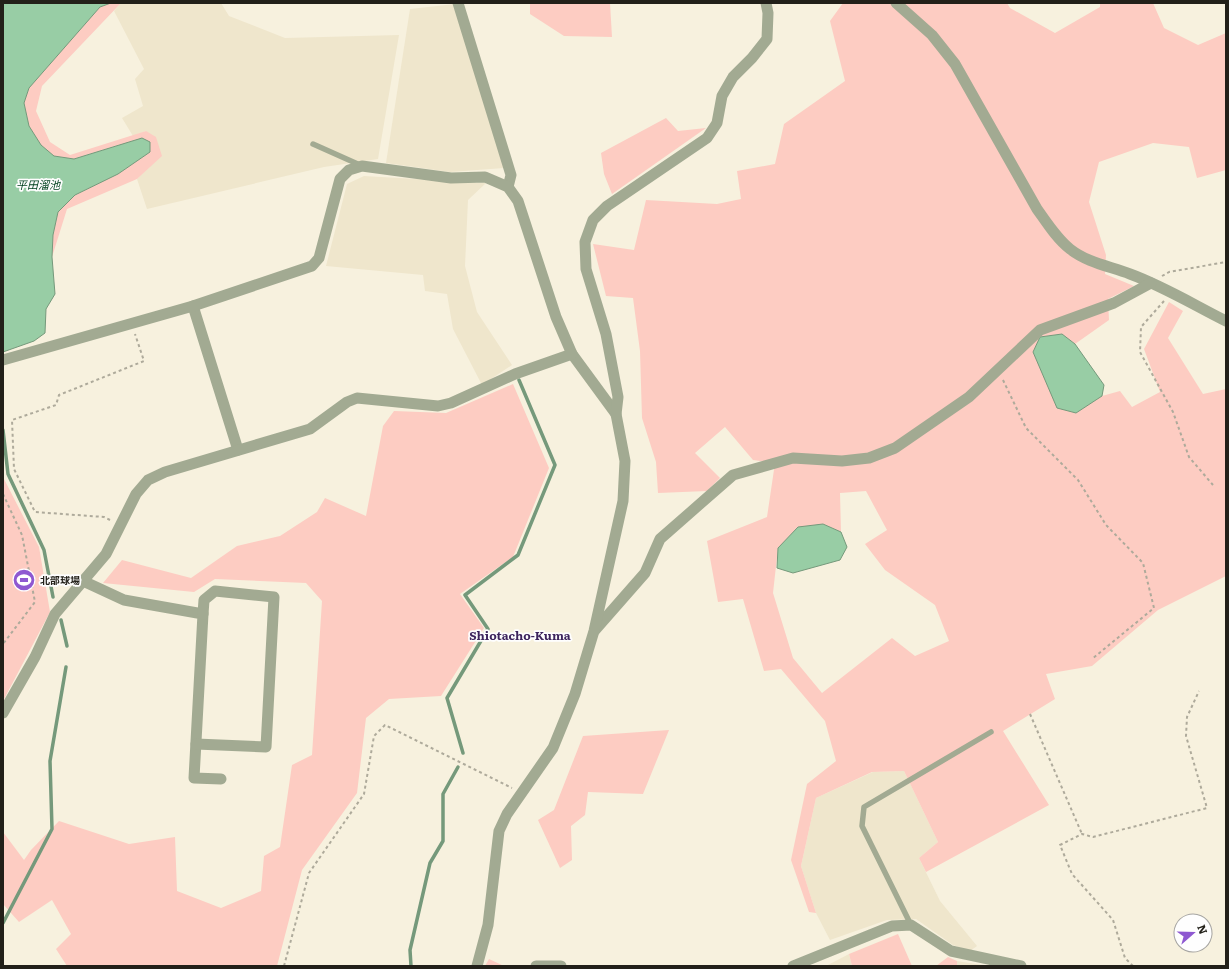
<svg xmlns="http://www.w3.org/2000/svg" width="1229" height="969" font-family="Literata,'Noto Sans JP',serif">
	<rect width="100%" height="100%" fill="#f7f1de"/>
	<!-- built -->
	<g fill="#efe6cc">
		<polygon points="121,3 221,3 229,16 285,38 399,35 378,159 324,167 147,209 137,179 161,156 146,131 133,136 122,118 143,106 135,79 144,69 114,11"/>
		<polygon points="455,4 504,168 450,172 386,163 410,9"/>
		<polygon points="364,176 486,183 468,200 465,266 477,312 512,365 482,385 453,329 447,294 425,291 423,275 326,266 347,184"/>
		<polygon points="904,771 938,842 919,858 940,901 977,946 970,951 953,945 916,919 887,920 830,940 816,913 801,866 816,798 873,772"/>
		<polygon points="849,954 852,966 826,966"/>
		<polygon points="957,961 988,966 957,966"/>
	</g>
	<!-- green -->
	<g fill="#fdccc2" fill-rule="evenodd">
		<polygon points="111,3 121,3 42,86 36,111 50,142 70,155 146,131 156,137 162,156 137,179 67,209 52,257 53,235 58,212 75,195 118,174 150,152 115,146 74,159 54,156 41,145 29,126 24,103 29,88 100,7"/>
		<polygon points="530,3 610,3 612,37 564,36 530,14"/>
		<path d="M843 3H1007L1010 8 1055 33 1100 7V3H1153L1164 28 1198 45 1226 33V170L1197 178 1189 147 1153 143 1099 162 1089 202 1106 255 1105 274 1134 286 1108 299 1109 320 1075 344 1062 334 1040 337 1033 352 1076 413 1102 396 1120 391 1132 407 1160 392 1144 349 1169 302 1183 311 1168 338 1203 394 1226 389V576L1158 610 1092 666 1046 674 1055 699 1003 731 1049 805 926 872 919 858 938 842 904 771 872 772 816 798 801 866 816 913 809 912 791 860 807 784 836 761 825 721 781 669 764 671 743 599 718 602 707 541 767 517 775 463 753 460 725 427 695 453 720 478 707 491 658 493 656 462 642 418 640 351 633 298 606 296 593 244 634 250 646 200 717 204 741 199 737 171 775 164 784 124 845 81 830 21ZM866 491 887 530 865 544 885 570 935 605 949 641 915 656 892 638 822 693 793 658 773 593 778 548 823 524 841 532 840 493Z"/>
		<polygon points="666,118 678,131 706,128 612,194 604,174 601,153"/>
		<polygon points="513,384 549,468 513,557 460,594 484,628 441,696 389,699 366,718 357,793 302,870 277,966 67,966 56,949 71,934 52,900 19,922 3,904 3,832 24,860 31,850 59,821 129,844 175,837 177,891 221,908 261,891 264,856 280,847 292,765 312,755 322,601 306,583 215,579 194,592 103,583 122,560 191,578 237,546 280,536 317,512 325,498 366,516 383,426 394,411 446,413"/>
		<polygon points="3,474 4,479 39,547 50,612 3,701"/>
		<polygon points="669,730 643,794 588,792 585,815 571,826 572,860 560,868 538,820 554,810 583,736"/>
		<polygon points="898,934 912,966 852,966 849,954"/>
		<polygon points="948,957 957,961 957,966 936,966"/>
		<polygon points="489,959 504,966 485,966"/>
	</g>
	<!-- water -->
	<g fill="#98cda5" stroke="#75997b">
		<polygon points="3,3 111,3 100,7 29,88 24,103 29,126 41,145 54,156 74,159 142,138 150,142 150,152 118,174 75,195 58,212 53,235 52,257 55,294 46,309 45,333 34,341 3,352"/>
		<polygon points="1062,334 1075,344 1104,385 1102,396 1076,413 1057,408 1033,352 1040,337"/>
		<polygon points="823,524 841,532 847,547 840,560 793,573 777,568 778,548 798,527"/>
	</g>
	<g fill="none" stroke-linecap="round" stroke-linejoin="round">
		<!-- stream -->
		<g stroke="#75997b" stroke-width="3.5">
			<polyline points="3,430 8,474 44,550 53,597"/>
			<polyline points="61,620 67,646"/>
			<polyline points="463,753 447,698 488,629 465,595 518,555 555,465 519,380"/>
			<polyline points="3,923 52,829 50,761 66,667"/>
			<polyline points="411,966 410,950 430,863 443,841 443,794 458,767"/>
		</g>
		<!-- path -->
		<g stroke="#aeaa9b" stroke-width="2" stroke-dasharray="3 3" stroke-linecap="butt">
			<polyline points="1162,276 1169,272 1226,262"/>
			<polyline points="1164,301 1141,327 1140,352 1173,412 1189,457 1213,485"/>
			<polyline points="1003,380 1026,428 1078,480 1106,525 1143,563 1154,608 1092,659"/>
			<polyline points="3,494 22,535 35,602 3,644"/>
			<polyline points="110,520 104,517 35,512 14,469 12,420 56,405 59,395 144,361 135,334"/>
			<polyline points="1030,714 1082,834"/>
			<polyline points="284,966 309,873 364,794 374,736 385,725 512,788"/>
			<polyline points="1133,966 1125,958 1113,920 1072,874 1060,845 1082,834 1093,837 1207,808 1186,736 1187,717 1199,691"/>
		</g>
		<!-- lane -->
		<g stroke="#a2aa92" stroke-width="5.5">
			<polyline points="313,144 360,165"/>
			<polyline points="911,925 862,826 864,807 991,732"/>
		</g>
		<!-- street -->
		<g stroke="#a2aa92" stroke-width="11">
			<polyline points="458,3 511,175 508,187"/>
			<path d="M896 3 932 35 955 64 1037 209C1047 223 1057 239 1070 249 1088 263 1109 266 1130 274 1163 286 1194 305 1226 321"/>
			<polyline points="193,306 238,450"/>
			<polyline points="3,360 193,306 312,266 319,258 340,179 349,170 362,166 451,178 485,177 508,187 518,201 556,317 572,354 616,414"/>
			<polyline points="83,581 124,600 203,614 194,778 221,779"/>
			<polyline points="595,630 645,573 660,539 733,475 793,458 842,461 869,458 895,448 969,397 1040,330 1114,303 1151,283"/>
			<polyline points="3,713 35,657 55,614 106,554 136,494 148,480 165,472 310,429 347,402 357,398 438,406 451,403 515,374 572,354"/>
			<polyline points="196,744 266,747 274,597 215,591 204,600 203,614"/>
			<polyline points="477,966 488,925 499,831 507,814 553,748 575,694 594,631 623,501 625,461 616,414 618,397 606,334 586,269 585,242 593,220 607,206 707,138 717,123 722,96 733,77 752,58 767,39 768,13 766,3"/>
			<polyline points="536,966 561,966"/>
			<polyline points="793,966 892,926 911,925 951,951 1021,966"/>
		</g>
	</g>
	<!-- icons -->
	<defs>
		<g id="stadium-disc" transform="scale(1.15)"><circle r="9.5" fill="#8e58d1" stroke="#fefefe"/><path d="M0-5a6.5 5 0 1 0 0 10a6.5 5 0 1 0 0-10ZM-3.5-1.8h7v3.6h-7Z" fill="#fff"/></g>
	</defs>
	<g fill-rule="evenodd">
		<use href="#stadium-disc" x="24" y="580"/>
	</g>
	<g text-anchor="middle" stroke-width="3.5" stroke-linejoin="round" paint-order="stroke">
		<!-- poi labels -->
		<g font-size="10" font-weight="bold" fill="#222019" stroke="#fefefe" text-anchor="start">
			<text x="40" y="584">北部球場</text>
		</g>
		<!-- water labels -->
		<g font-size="11" font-style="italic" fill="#01421e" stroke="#fefefe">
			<text x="38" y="189">平田溜池</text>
		</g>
		<!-- quarter labels -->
		<g font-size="12" font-weight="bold" fill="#3d245d" stroke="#fefefe">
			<text x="520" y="640">Shiotacho-Kuma</text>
		</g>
	</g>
	<!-- border -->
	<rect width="1229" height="969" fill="none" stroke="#222019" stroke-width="8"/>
	<!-- north arrow -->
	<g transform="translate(1193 933) rotate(70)"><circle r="19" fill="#fefefe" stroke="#a6a5a2"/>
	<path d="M0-3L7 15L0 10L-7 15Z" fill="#8e58d1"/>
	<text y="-6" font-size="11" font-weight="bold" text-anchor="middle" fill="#222019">N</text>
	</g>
</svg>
